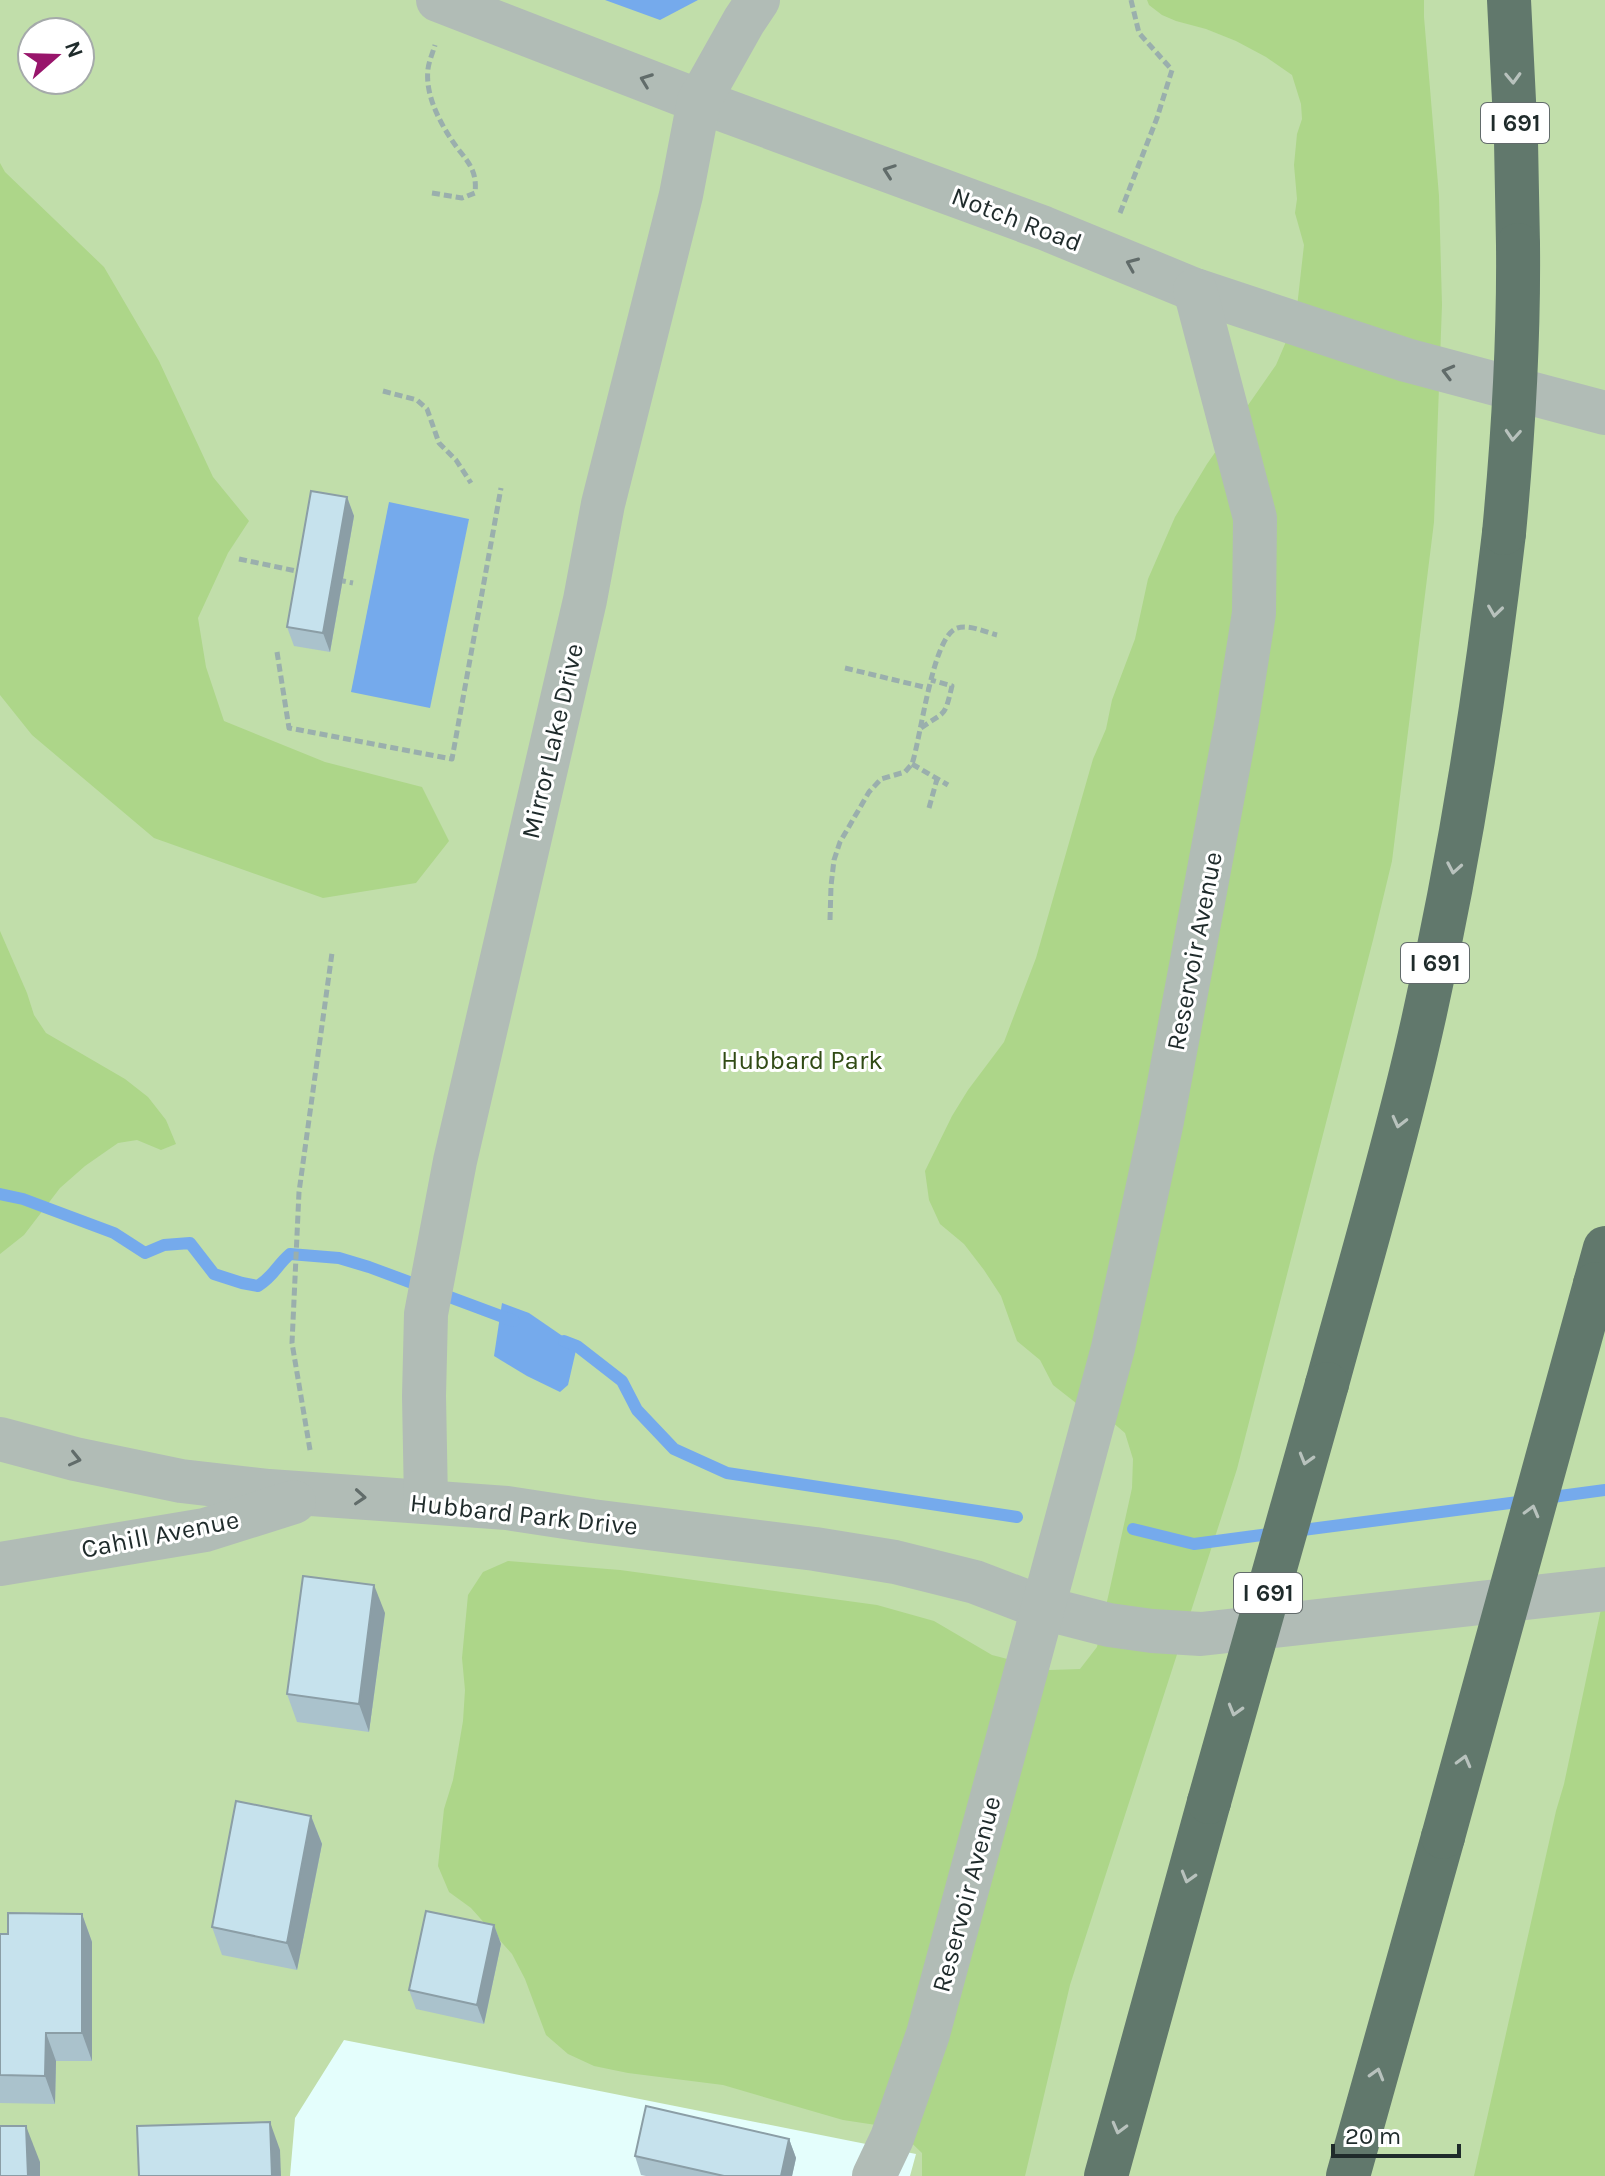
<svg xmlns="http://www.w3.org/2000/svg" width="1605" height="2176" font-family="Karla,sans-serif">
	<rect width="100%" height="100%" fill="#e4fefc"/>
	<!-- green -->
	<path fill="#c1deaa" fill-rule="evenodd" d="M0 0H1605V2176H910L916 2154 344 2040 295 2118 290 2176H0ZM32 32H80V80H32Z"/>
	<!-- forest -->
	<g fill="#add689">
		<polygon points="1147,0 1424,0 1424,17 1439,196 1442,305 1434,522 1392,861 1373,940 1237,1469 1070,1985 1025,2176 922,2176 922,2153 896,2128 843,2120 723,2085 628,2073 594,2066 568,2054 546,2035 525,1979 512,1954 471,1908 449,1892 438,1866 444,1809 453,1780 463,1721 465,1690 462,1658 468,1595 483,1572 508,1561 620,1570 877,1605 934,1621 992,1655 1050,1670 1080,1669 1097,1647 1132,1488 1133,1459 1125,1433 1104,1415 1076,1403 1053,1385 1040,1360 1017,1341 1001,1296 984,1270 964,1244 940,1224 929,1200 925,1171 952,1116 968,1090 1004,1042 1036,958 1093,759 1106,729 1112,700 1135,639 1148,579 1175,517 1207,464 1276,365 1288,337 1297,307 1304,245 1295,213 1297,199 1294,165 1297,134 1302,119 1301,104 1292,75 1266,57 1236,41 1206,29 1176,21 1162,15 1149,5"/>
		<polygon points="0,163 5,172 104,267 159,361 213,477 249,521 228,553 198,618 206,667 224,721 325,762 422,787 449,841 416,883 323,898 154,838 32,735 0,695"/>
		<polygon points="0,931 27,993 34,1015 46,1033 125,1079 148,1097 166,1120 176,1144 161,1150 137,1140 118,1143 85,1166 60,1188 24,1235 0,1254"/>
		<polygon points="1605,1590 1605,2176 1474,2176 1556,1811 1564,1784"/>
	</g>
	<!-- water -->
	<g fill="#75aaec">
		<polygon points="605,0 698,0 660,20"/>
		<polygon points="389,502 469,519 430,708 351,692"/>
		<polygon points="502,1303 529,1313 577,1346 568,1385 560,1392 527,1376 494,1356"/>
	</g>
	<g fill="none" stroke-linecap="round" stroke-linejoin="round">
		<!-- stream -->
		<g stroke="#75aaec" stroke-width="12">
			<path d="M0 1194 23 1199 114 1233 145 1253 164 1245 190 1243 214 1274 242 1283 258 1286C275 1275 276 1266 290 1254L339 1258 369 1267 514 1321"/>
			<polyline points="564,1341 577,1346 622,1381 637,1410 674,1449 727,1473 1017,1517"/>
			<polyline points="1545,1498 1605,1490"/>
			<polyline points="1133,1529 1194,1544 1277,1533"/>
			<polyline points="1295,1531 1526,1501"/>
		</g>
		<!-- path -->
		<g stroke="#9aafad" stroke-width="5" stroke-dasharray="8 4" stroke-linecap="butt">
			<path d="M432 193 462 198 475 193C478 167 464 159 451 139 438 119 425 93 428 69 429 61 433 52 435 45"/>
			<polyline points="1120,213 1157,118 1172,70 1139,33 1131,0"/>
			<polyline points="383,391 417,400 427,409 439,443 456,460 471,483"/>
			<polyline points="239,559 301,572"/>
			<polyline points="338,580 353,583"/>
			<polyline points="277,652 289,728 452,759 501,488"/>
			<polyline points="845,668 928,688"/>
			<path d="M921 728C946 710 944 719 952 686L931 680"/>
			<polyline points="912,764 948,785"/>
			<polyline points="929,808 937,779"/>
			<path d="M830 920 831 886 834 860 840 842 869 792 881 779 905 772 912 764C921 737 932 641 955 629 967 623 985 632 997 635"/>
			<polyline points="310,1450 292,1343 299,1192 332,953"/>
		</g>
		<!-- minor -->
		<g stroke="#b1bcb6" stroke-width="44">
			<polyline points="438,0 699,101 1044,228 1195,290 1406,360 1605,413"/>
			<polyline points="0,1439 75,1459 181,1481 269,1491 507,1508 592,1521 815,1549 895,1562 975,1582 1043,1608 1109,1625 1152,1631 1201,1634 1605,1589"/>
			<polyline points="426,1502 424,1396 426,1314 455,1161 585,600 603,504 681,195 699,101 744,21 758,0"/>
			<polyline points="0,1564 205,1530 294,1502"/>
			<polyline points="874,2176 892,2138 928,2034 1113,1348 1162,1121 1237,720 1254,613 1255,518 1195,290"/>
		</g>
		<!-- highway -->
		<g stroke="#61786c" stroke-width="44">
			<polyline points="1509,0 1516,141 1518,245"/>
			<polyline points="1595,1284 1605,1248"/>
			<path d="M1327 1384C1357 1274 1390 1163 1416 1052 1456 881 1484 707 1504 533"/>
			<polyline points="1106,2176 1209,1802"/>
			<polyline points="1348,2176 1443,1837"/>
		</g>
		<!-- highway-bridge -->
		<g stroke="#61786c" stroke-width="44">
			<path d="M1504 533C1513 438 1519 342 1518 245"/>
			<polyline points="1209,1802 1327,1384"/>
			<polyline points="1443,1837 1595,1284"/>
		</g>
	</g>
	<!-- wall -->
	<g fill="#aac2cc">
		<polygon points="347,497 354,516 330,652 294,646 287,627"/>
		<polygon points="385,1613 369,1732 297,1722 287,1694"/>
		<polygon points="311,1816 322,1844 297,1970 222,1955 212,1927"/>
		<polygon points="82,1914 92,1942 92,2061 56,2061 55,2104 0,2103 0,1934 8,1934"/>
		<polygon points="494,1925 501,1944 484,2024 416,2009 409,1990"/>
		<polygon points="789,2139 796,2158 792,2176 646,2176 641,2175 635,2156"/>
	</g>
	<!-- shaded-wall -->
	<g fill="#8b9ea6">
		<polygon points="347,497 354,516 330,652 323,633"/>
		<polygon points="374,1585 385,1613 369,1732 359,1704"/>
		<polygon points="311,1816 322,1844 297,1970 287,1943"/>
		<polygon points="82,1914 92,1942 92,2061 82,2033"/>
		<polygon points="494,1925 501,1944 484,2024 477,2005"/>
		<polygon points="46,2033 56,2061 55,2104 45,2076"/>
		<polygon points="270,2122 280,2150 281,2176 272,2176"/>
		<polygon points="26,2126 40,2162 40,2176 28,2176"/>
		<polygon points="789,2139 796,2158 792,2176 781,2176"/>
	</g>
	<!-- building -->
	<g fill="#c6e2ed" stroke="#8b9ea6" stroke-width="2">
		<polygon points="311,491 347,497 323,633 287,627"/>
		<polygon points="303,1576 374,1585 359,1704 287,1694"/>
		<polygon points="236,1801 311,1816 287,1943 212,1927"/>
		<polygon points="426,1911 494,1925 477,2005 409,1990"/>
		<polygon points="8,1913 82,1914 82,2033 46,2033 45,2076 0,2075 0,1934 8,1934"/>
		<polygon points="646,2106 789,2139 781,2176 724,2176 635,2156"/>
		<polygon points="270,2122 272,2176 139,2176 137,2126"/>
		<polygon points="0,2126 26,2126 28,2176 0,2176"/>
	</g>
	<!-- one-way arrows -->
	<defs><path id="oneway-chevron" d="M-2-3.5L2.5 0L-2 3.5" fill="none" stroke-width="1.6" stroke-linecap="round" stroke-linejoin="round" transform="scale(2)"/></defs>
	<g stroke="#b8c2bd">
		<use href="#oneway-chevron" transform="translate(1513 78) rotate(88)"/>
		<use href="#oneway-chevron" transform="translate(1513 435) rotate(94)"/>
		<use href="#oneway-chevron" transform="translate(1495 611) rotate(98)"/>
		<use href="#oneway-chevron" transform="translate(1454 868) rotate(100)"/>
		<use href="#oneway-chevron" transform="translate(1399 1122) rotate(104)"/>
		<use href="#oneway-chevron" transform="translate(1306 1459) rotate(106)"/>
		<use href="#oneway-chevron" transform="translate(1532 1511) rotate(-75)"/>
		<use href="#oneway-chevron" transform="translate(1235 1710) rotate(106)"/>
		<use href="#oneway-chevron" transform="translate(1464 1761) rotate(-75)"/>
		<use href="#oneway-chevron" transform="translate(1188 1877) rotate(106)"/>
		<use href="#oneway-chevron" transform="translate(1377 2074) rotate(-74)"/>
		<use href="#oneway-chevron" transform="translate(1119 2128) rotate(105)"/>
	</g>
	<g stroke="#616c6a">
		<use href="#oneway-chevron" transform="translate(646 80) rotate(-159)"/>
		<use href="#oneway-chevron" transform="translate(889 171) rotate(-160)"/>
		<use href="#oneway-chevron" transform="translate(1132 264) rotate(-157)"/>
		<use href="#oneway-chevron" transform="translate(1448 372) rotate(-165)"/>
		<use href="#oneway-chevron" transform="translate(75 1459) rotate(13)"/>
		<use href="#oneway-chevron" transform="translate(360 1497) rotate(4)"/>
	</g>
	<g text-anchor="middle" stroke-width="6" stroke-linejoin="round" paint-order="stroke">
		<!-- shield labels -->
		<g fill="#fff" stroke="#626b6b" stroke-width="2">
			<rect x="1481" y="103" width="68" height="40" rx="6"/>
			<rect x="1401" y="943" width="68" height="40" rx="6"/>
			<rect x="1234" y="1573" width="68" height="40" rx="6"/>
		</g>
		<g font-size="24" font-weight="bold" fill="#1f2b2b">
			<text x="1515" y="131">I 691</text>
			<text x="1435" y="971">I 691</text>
			<text x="1268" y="1601">I 691</text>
		</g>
		<!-- street labels -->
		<g font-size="26" fill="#1f2b2b" stroke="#fff">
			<text transform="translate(1017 219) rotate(21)" y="9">Notch Road</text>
			<text transform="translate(552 741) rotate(-77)" y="9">Mirror Lake Drive</text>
			<text transform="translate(1194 951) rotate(-79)" y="9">Reservoir Avenue</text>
			<text transform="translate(524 1514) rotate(6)" y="9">Hubbard Park Drive</text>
			<text transform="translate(160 1534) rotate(-11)" y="9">Cahill Avenue</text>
			<text transform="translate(966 1894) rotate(-75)" y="9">Reservoir Avenue</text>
		</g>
		<!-- park labels -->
		<g font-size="26" fill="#314b15" stroke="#fff">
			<text x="802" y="1069">Hubbard Park</text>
		</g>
	</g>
	<!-- north arrow -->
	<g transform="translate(56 56) rotate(70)"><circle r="38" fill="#ffffff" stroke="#a5aaaa" stroke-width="2"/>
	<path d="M0-6L14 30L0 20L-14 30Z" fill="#98156b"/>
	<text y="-12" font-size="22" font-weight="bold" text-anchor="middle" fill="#1f2b2b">N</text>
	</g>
	<!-- scale -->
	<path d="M1333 2144v12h126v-12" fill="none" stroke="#1f2b2b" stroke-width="4"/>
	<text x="1345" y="2144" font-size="24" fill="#1f2b2b" stroke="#ffffff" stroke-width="6" paint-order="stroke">20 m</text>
</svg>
